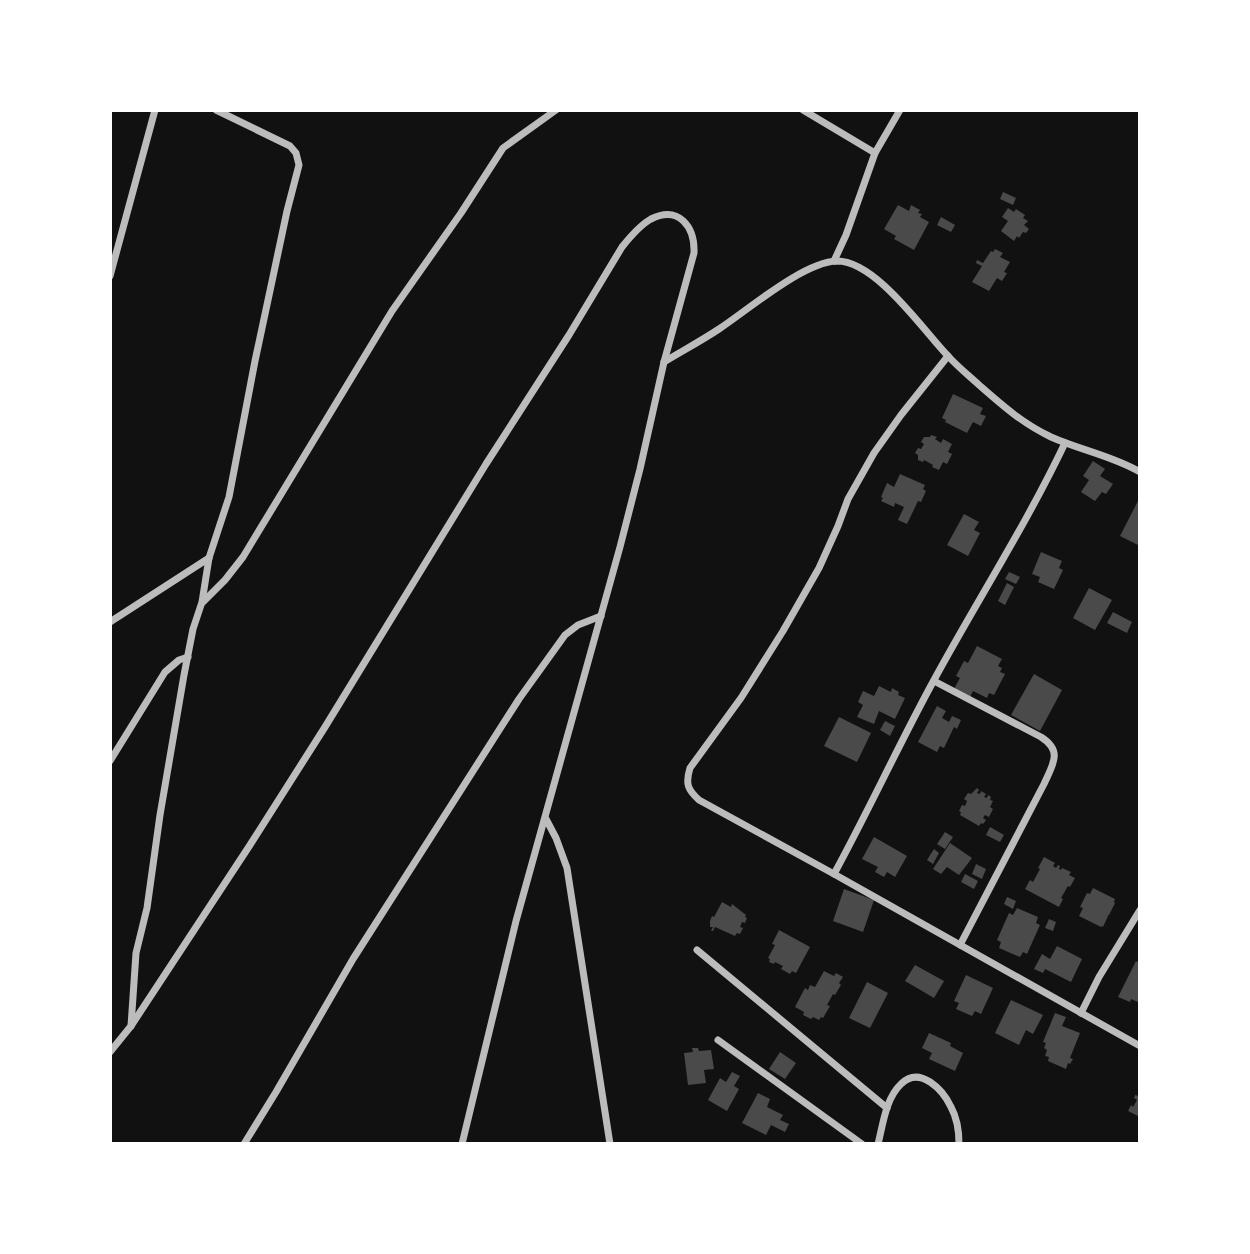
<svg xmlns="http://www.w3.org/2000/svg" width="1250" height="1254" font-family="'Public Sans',sans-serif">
	<rect width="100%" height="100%" fill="#111"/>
	<!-- building -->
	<g fill="#4a4a4a">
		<polygon points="1003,192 1016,198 1013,205 1000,199"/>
		<polygon points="898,205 909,211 911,205 920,210 918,213 922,214 920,217 929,222 914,250 894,239 896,236 884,229"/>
		<polygon points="1008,208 1014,212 1016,209 1025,215 1023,218 1028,221 1024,225 1029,229 1026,233 1023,232 1019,238 1017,236 1014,241 1001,231 1008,221 1002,217"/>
		<polygon points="941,217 955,225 951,232 937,225"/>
		<polygon points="995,249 1003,253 1000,257 1010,262 1004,272 1007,273 1002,281 997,278 989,291 972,282 982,266 976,263 977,260 983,263 991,251 993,252"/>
		<polygon points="953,394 983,408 980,414 986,416 981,426 973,422 967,433 945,422 946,420 942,418"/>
		<polygon points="931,435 937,437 935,439 941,443 943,439 952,444 948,452 952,454 947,464 943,462 939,470 932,467 933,465 924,460 923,462 918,460 918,455 915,453 918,448 921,449 924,444 921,442 924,437 930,437"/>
		<polygon points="1093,461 1105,469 1100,476 1113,484 1106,494 1102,492 1095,501 1081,492 1089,480 1083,476"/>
		<polygon points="900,474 925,485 923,489 926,491 921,502 918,501 907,524 898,520 904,507 895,503 894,507 881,501 883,498 881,497 887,483 894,487"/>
		<polygon points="1140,497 1140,546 1120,536"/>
		<polygon points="964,514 979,522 974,530 980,533 968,556 947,545"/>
		<polygon points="1041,552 1062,561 1059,568 1063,570 1054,589 1038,582 1040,577 1032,574"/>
		<polygon points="1009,572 1020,577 1016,584 1005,579"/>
		<polygon points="1007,583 1014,587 1005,605 998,601"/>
		<polygon points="1089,588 1112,600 1095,630 1073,618"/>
		<polygon points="1113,612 1132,622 1127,633 1107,623"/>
		<polygon points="977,646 1002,659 998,666 1002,668 1000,672 1005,674 994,695 989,693 987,698 973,691 970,697 954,689 960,678 956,676 964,661 968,663"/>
		<polygon points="1034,674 1062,690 1040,731 1011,715"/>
		<polygon points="879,686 891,692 892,688 899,692 898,695 905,698 895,719 879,711 874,724 857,717 863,705 858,702 863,691 874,696"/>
		<polygon points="937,706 946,711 942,718 949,722 952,716 961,720 957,729 954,727 944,748 940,746 937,752 918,742"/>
		<polygon points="839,717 871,733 857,762 824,746"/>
		<polygon points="885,721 895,726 890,736 880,730"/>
		<polygon points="977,788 979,790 977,793 980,794 981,791 986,794 984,797 987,798 988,795 991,797 990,800 993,801 990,807 993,809 989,817 985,815 983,818 986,820 983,824 981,823 979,826 960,815 961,812 959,811 962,805 965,806 967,801 964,799 968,793 971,794"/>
		<polygon points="990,827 1004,835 1000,842 986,835"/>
		<polygon points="945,832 953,837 945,849 937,844"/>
		<polygon points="874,837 907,856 895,877 887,872 884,877 875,872 878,867 862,859"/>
		<polygon points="950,843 972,858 959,875 947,867 941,874 933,869"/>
		<polygon points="934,849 939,853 933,864 927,860"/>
		<polygon points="1044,857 1055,863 1053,866 1056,868 1058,865 1060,866 1059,869 1061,870 1062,868 1071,872 1069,875 1075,878 1070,887 1068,886 1061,898 1063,899 1059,907 1025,889 1030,880 1033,882 1040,869 1038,868"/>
		<polygon points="976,864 986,869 982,879 972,874"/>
		<polygon points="965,874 978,881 974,889 961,882"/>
		<polygon points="1093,888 1115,899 1114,902 1115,903 1109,915 1107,916 1108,916 1103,927 1102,926 1101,927 1079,916 1083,908 1080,907 1087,893 1090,894"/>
		<polygon points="844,889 874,900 863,932 833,921"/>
		<polygon points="1007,897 1016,901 1013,909 1004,904"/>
		<polygon points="722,902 731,907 732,904 746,915 745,917 747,918 745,923 742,922 740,927 743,928 740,934 737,933 735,936 715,927 713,931 711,931 713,927 710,927 710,921 712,916 714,917"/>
		<polygon points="1017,908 1038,917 1036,923 1040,925 1027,954 1023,952 1020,957 999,948 1001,942 997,940 1009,913 1013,915"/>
		<polygon points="1049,919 1056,922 1053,931 1045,928"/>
		<polygon points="779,930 810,947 796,973 792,971 790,974 781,969 783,966 775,962 774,964 769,962 770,959 768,958 775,945 772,944"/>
		<polygon points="1057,946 1082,959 1071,982 1045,969 1043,973 1034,969 1042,954 1050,959"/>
		<polygon points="1136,961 1140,963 1140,1003 1131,999 1130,1002 1118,997"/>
		<polygon points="915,965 944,981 934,998 905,981"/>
		<polygon points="824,971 834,976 836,973 843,977 839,983 841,985 835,995 833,994 827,1005 830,1006 823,1018 821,1017 819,1020 813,1017 811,1019 803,1015 804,1012 795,1007 805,988 808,990 810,985 815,987"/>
		<polygon points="966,975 993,988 981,1014 975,1011 972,1016 956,1009 959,1003 954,1001"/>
		<polygon points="867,982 888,993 870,1028 849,1018"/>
		<polygon points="1011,1000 1043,1015 1033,1034 1026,1030 1019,1045 995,1033"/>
		<polygon points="1055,1013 1066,1017 1062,1026 1080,1033 1070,1058 1073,1059 1070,1064 1068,1063 1066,1069 1048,1061 1049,1057 1045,1056 1047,1050 1044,1048 1046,1043 1043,1042"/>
		<polygon points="929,1033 951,1043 950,1046 963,1053 955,1071 929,1059 932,1053 922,1048"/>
		<polygon points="692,1048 698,1048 699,1051 711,1050 714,1069 704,1070 706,1083 688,1085 684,1053 693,1052"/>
		<polygon points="780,1052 796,1063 785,1079 769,1069"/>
		<polygon points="732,1072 740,1076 734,1086 739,1089 727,1111 708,1100 720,1078 726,1082"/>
		<polygon points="758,1093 770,1099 767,1107 783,1115 780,1120 789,1124 785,1132 771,1125 766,1135 742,1123"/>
		<polygon points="1140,1094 1140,1117 1128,1111 1131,1105 1133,1107 1137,1100 1134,1098 1135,1095 1139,1096"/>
	</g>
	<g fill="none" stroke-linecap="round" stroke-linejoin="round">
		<!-- minor -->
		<g stroke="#bcbcbc" stroke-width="7">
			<polyline points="803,110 875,153"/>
			<polyline points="834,261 846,235 875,153 900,110"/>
			<polyline points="110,276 155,110"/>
			<path d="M948 356 901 415 874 453 848 499 838 526 819 568 783 631 741 698 690 768C685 784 688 790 699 800L834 874 1140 1046"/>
			<path d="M664 362C682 351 701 341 719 329 748 310 803 262 837 261 876 261 923 330 948 356 957 366 968 375 979 385 1003 406 1022 423 1051 437 1080 450 1113 456 1140 472"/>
			<polyline points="203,602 225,580 243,557 392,311 461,213 503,148 556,110"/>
			<polyline points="110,622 209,558"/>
			<path d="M934 681 1041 737C1063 751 1053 764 1044 784L960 945"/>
			<polyline points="110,761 165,672 179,660 188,657"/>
			<polyline points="546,819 556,838 567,868 610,1144"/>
			<path d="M834 874C869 810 899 744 934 680 977 601 1026 525 1065 443"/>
			<polyline points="697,950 887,1108"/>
			<polyline points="1081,1013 1099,977 1140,910"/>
			<polyline points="131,1026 136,953 147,908 160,815 184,675 193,629 202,602 209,558 229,497 255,361 287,211 299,165 296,153 290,146 216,110"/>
			<polyline points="718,1040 862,1144"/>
			<path d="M110 1052 131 1026 250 845 325 727 486 464 569 335 622 247C630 237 640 225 651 219 679 205 695 227 694 253L664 362 640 469 620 547 516 921 462 1144"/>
			<polyline points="244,1144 276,1092 353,959 519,699 565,635 578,625 601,616"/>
			<path d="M878 1144C883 1124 886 1098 901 1084 920 1065 943 1090 951 1107 957 1118 959 1131 959 1144"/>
		</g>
	</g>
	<!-- border -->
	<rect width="1250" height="1254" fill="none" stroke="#ffffff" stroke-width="224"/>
</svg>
